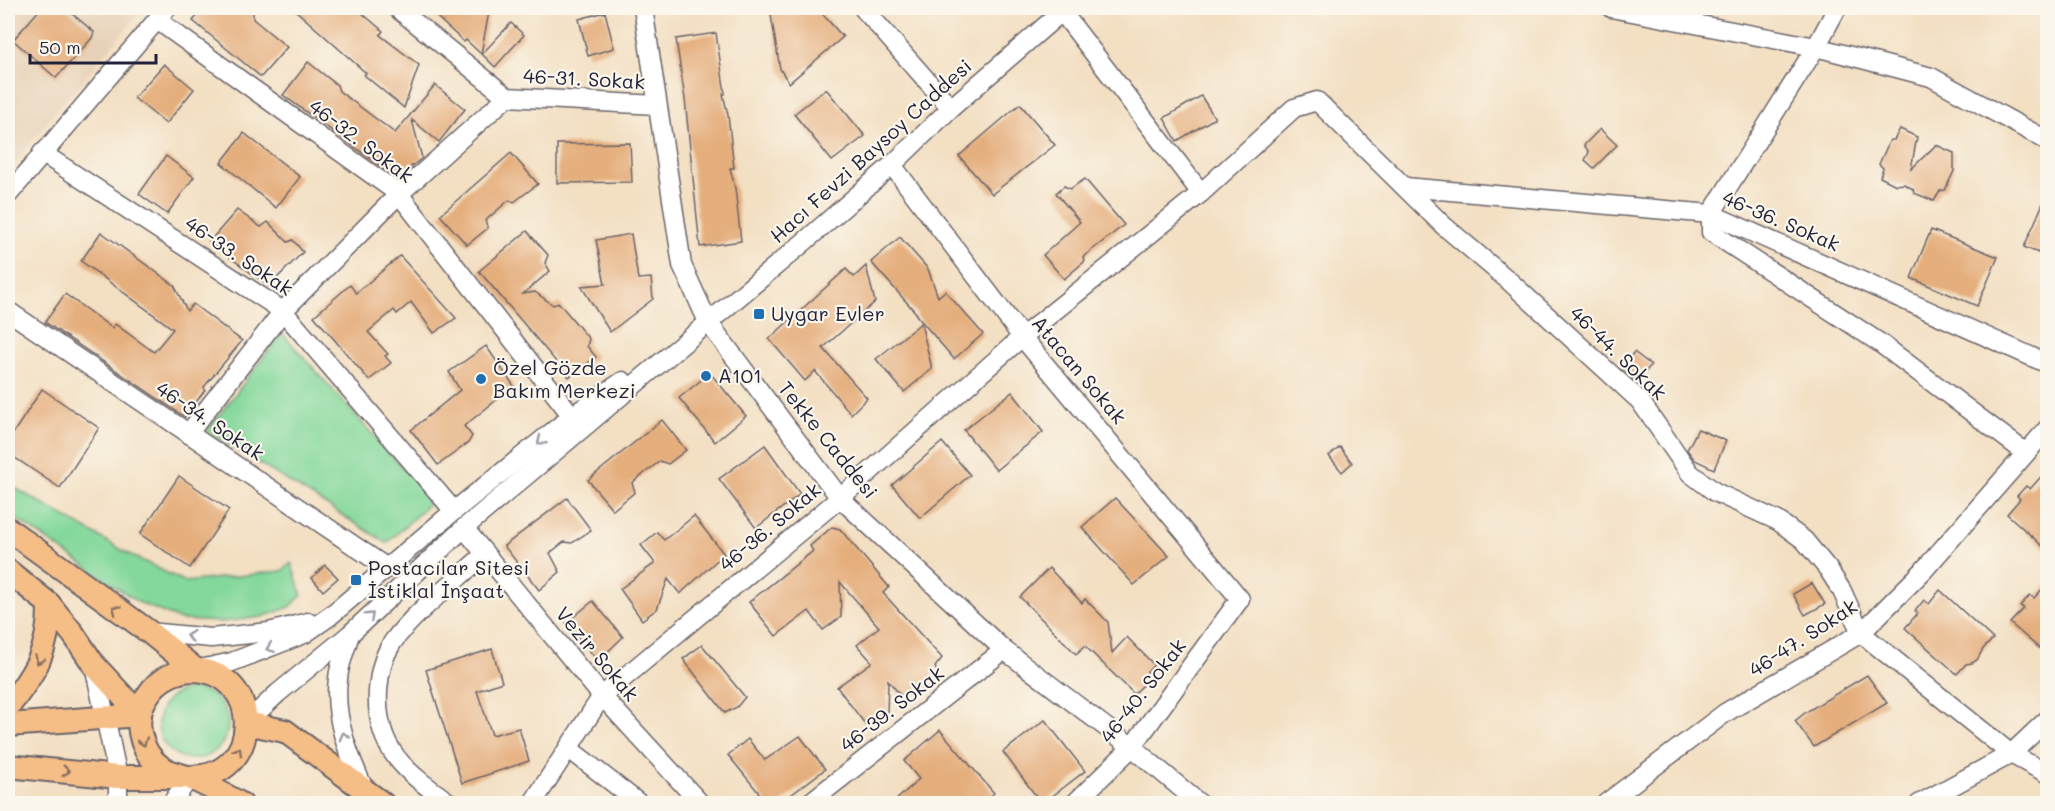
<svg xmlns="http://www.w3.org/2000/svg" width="2055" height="811" font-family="Mali,sans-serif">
	<rect width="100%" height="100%" fill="#fbf7ec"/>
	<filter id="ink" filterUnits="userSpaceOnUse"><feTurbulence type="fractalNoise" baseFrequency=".0167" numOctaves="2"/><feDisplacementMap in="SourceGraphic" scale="12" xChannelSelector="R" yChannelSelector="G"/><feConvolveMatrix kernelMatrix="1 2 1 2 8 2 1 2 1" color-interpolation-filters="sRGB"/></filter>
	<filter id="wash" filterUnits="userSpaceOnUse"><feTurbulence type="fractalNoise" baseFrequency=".008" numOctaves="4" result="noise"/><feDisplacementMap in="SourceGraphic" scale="24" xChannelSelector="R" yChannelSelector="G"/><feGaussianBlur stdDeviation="1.35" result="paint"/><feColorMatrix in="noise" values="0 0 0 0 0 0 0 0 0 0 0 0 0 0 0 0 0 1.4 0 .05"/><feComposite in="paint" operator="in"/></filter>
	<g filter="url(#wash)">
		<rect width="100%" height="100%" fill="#f3dfc2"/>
		<!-- built -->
		<polygon fill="#e6d0b6" points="8,8 144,8 33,139 8,173"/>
		<!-- green -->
		<g fill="#84d89b" stroke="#537d6b" stroke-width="1.5">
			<polygon points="282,333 432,501 387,543 207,431"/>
			<polygon points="8,484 127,553 185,582 282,571 291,563 302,595 290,607 262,617 222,622 181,620 138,602 8,513"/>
			<circle cx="193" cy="724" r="35"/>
		</g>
		<g id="blocks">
			<!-- building -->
			<g fill="#e5ae7d">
				<polygon points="41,8 65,8 94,32 92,38 56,78 13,40"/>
				<polygon points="203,8 253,8 253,19 287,47 261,77 193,21"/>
				<polygon points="293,8 356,8 383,31 380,35 419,65 404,108 364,75 366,73"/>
				<polygon points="427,8 484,8 489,12 481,54 466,40 464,42"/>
				<polygon points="779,8 817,8 843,37 789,83 780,69 771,15"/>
				<polygon points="605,12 614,48 588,56 579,19"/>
				<polygon points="511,23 524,35 495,67 482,54"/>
				<polygon points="716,33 725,94 723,94 728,115 734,168 730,168 735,188 741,241 700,247 685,99 676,39"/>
				<polygon points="308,62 337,85 339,91 395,133 435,85 465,109 439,142 412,120 422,158 397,178 283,95"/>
				<polygon points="164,64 194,89 166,124 134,98"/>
				<polygon points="826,89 865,136 832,161 794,114"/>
				<polygon points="1201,96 1215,118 1177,141 1164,118"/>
				<polygon points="1020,104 1055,145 992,194 959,156"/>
				<polygon points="1600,129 1617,145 1594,168 1585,160 1589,152 1584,145"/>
				<polygon points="1900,129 1917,137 1911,169 1936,145 1954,153 1954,171 1945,190 1940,191 1934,201 1914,193 1913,189 1904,184 1896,185 1880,177 1883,168 1879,164 1890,140 1894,140"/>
				<polygon points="244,133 300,177 276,208 221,163"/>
				<polygon points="630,143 632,182 557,183 557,144"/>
				<polygon points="511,153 538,184 514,202 509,200 485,221 488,228 467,245 440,215"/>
				<polygon points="166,156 194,177 167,214 139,194"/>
				<polygon points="1085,179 1124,225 1083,257 1085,261 1064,279 1043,255 1080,222 1056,193 1064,186 1070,189"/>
				<polygon points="2048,192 2048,257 2024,247"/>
				<polygon points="237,210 261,227 268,222 288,242 293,240 303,252 269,286 209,242"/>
				<polygon points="1931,230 1998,257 1977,306 1911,278"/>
				<polygon points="527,231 548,255 545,263 550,271 523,294 535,292 553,305 559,303 589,339 587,346 596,357 569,377 479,271"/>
				<polygon points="101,232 174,285 187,311 193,304 242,341 204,387 205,390 185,417 45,322 65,294 112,328 115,324 154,352 173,329 81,261"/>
				<polygon points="631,234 638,279 651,278 653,299 610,332 581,286 605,284 596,240"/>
				<polygon points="900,237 928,269 938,297 945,291 983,334 954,359 916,315 917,314 871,262"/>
				<polygon points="400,256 456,318 434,333 411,302 397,314 394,310 368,332 388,354 385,356 391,363 369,380 314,316 350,285 356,293"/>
				<polygon points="866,266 875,302 823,348 867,398 851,414 815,371 805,381 769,339 846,269 854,277"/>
				<polygon points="921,323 932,369 904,392 876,359"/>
				<polygon points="486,346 514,386 464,426 472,436 468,443 438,465 411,430 460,390 449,372"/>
				<polygon points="1634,352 1651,365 1637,383 1621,368"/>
				<polygon points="710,373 746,416 715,442 679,398"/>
				<polygon points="42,389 99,428 60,488 8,453 8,441"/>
				<polygon points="1012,392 1043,432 996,470 964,430"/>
				<polygon points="662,420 686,450 668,464 660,461 632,483 635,492 613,510 588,480"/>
				<polygon points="1698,429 1726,441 1714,469 1695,460 1687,450"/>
				<polygon points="942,442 970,475 920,518 892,485"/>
				<polygon points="765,445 800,494 756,528 719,479"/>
				<polygon points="1340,447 1352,463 1342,472 1329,456"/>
				<polygon points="2048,469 2048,551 2007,514 2020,499 2017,496 2026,486 2030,489"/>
				<polygon points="179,476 229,510 190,568 140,534"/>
				<polygon points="567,498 591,530 572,543 564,542 550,553 560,572 539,590 504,546"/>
				<polygon points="1115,498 1169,556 1134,585 1082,527"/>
				<polygon points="694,516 724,554 680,594 668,579 657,609 642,620 620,589 655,563 641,545 657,532 664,540"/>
				<polygon points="832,527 840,529 889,587 883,593 942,658 935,667 938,674 917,689 911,695 906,693 901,696 888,680 887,714 868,728 837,687 872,662 857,645 879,627 840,582 841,617 823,630 809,611 776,636 749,602 813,551 810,546"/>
				<polygon points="325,565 338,578 323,591 312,578"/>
				<polygon points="1049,568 1082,603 1085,599 1108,622 1112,653 1127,637 1154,665 1147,672 1149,679 1134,694 1085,646 1076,654 1020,597"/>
				<polygon points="1812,583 1825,604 1805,615 1793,594"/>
				<polygon points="2048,583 2048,656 2010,623 2024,608 2020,606 2030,595 2034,598"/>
				<polygon points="1940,590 1993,639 1983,649 1977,660 1972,663 1966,664 1957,674 1905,628 1918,613 1915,611 1924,600 1929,604"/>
				<polygon points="593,601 623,637 598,661 566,623"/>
				<polygon points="702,645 745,697 737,707 725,713 683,659"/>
				<polygon points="492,649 502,682 477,691 492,735 519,728 529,761 462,783 426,670"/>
				<polygon points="1867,675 1887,703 1814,747 1795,721 1806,712"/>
				<polygon points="1045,720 1085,771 1042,804 1003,752"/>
				<polygon points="940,730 994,793 982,804 892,804 919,779 904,761"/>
				<polygon points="800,736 825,769 779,804 768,804 728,755 748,739 765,760"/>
			</g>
		</g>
	</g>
	<g filter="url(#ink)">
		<use href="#blocks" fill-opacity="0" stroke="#6b646a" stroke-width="1.5"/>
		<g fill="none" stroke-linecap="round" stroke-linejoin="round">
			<!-- minor casing -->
			<g stroke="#6b646a" stroke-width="21">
				<g id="minor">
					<polyline points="397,8 507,97 657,105"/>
					<polyline points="643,8 682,265 708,322 840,498 1004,650 1132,747 1200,804"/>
					<polyline points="863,8 951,108"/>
					<polyline points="1059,8 1201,193"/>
					<polyline points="1611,8 1816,47 1931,77 2048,141"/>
					<polyline points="1837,8 1816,47 1711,214 1711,232 1880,343 2026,453"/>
					<polyline points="157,20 399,194 572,416"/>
					<polyline points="42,153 283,311 454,511"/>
					<polyline points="892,165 1022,337 1240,599 1132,747 1074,804"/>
					<polyline points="1405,187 1711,214 2048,364"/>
					<polyline points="8,195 167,8"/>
					<polyline points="8,311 387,568"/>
					<polyline points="188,434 283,311 399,194 507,97"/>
					<polyline points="464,528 602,696 701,804"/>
					<polyline points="149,632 211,638 269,632 308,622"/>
					<path d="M350 634C346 648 339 664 338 679 333 718 349 756 365 791"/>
					<polyline points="94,665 118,777 118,804"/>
					<polyline points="196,670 232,662 304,634 330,616 454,511 572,416 623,381"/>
					<polyline points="246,723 278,693 350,634 464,528 804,242 892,165 951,108 1066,8"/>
					<polyline points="568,748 640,804"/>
					<polyline points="171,804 190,777"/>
					<path d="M451 804C406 772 375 750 378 691 379 675 383 657 392 643 413 613 457 580 485 554"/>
					<polyline points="532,804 602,696 840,498 1022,337 1201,193 1294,108 1317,101 1444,226 1508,280 1640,401 1690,473 1715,492 1778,521 1804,540 1828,569 1842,591 1861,633 2011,754 2048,774"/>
					<polyline points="808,804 1004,650"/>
					<polyline points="1605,804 1725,713 1861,633 1923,571 2048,428"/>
					<polyline points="1919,804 2011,754 2048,719"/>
				</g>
			</g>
			<!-- major casing -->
			<g stroke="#6b646a" stroke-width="26">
				<g id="major">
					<polyline points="8,529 149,632 196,670"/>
					<polyline points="8,571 49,604 74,635 94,665 140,715"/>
					<path d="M8 707C35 673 50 649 49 604"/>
					<polyline points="246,723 285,731 383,804"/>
					<polyline points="8,725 140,715"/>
					<path d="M8 766 118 777H190C263 778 264 673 195 670 176 670 158 679 148 695 132 718 139 752 162 768 172 774 182 774 192 779 209 786 225 795 241 804"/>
				</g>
			</g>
			<!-- minor -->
			<use href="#minor" stroke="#fff" stroke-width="18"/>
			<!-- major -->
			<use href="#major" stroke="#f6be87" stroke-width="22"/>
		</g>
		<!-- one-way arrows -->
		<defs><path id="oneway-chevron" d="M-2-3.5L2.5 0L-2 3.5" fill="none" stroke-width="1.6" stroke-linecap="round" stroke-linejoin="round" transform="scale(1.5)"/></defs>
		<g stroke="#9c9ca7">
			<use href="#oneway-chevron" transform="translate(541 441) rotate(141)"/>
			<use href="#oneway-chevron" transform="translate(370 616) rotate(-43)"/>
			<use href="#oneway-chevron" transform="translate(190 636) rotate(-174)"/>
			<use href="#oneway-chevron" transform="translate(270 648) rotate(159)"/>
			<use href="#oneway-chevron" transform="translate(344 736) rotate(-106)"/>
		</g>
		<g stroke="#8c7061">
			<use href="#oneway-chevron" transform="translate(116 609) rotate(-143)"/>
			<use href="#oneway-chevron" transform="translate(39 660) rotate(114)"/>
			<use href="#oneway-chevron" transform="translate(143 742) rotate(71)"/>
			<use href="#oneway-chevron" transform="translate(238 751) rotate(-59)"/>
			<use href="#oneway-chevron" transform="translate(66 771) rotate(6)"/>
		</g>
	</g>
	<!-- markers -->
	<g fill="#1f6fb2" stroke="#fbf7ec" stroke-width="2">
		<rect x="753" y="308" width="12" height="12" rx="3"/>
		<circle cx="706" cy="376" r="6"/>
		<circle cx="481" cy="379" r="6"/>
		<rect x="350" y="574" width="12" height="12" rx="3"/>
	</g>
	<g text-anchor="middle" stroke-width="4.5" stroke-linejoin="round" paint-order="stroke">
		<!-- street labels -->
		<g font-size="20" fill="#22223b" stroke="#fbf7ec">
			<text transform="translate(584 79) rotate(3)" y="7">46-31. Sokak</text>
			<text transform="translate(361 141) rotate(37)" y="7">46-32. Sokak</text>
			<text transform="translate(871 151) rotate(-42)" y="7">Hacı Fevzi Baysoy Caddesi</text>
			<text transform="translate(1781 221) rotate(23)" y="7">46-36. Sokak</text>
			<text transform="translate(239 256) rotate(34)" y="7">46-33. Sokak</text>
			<text transform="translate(1618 353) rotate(44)" y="7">46-44. Sokak</text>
			<text transform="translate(1079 370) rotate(50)" y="7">Atacan Sokak</text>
			<text transform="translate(210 421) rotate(34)" y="7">46-34. Sokak</text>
			<text transform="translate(828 440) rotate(51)" y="7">Tekke Caddesi</text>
			<text transform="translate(770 527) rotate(-40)" y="7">46-36. Sokak</text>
			<text transform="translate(1803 638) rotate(-33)" y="7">46-47. Sokak</text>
			<text transform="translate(597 654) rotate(50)" y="7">Vezir Sokak</text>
			<text transform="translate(1143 691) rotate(-52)" y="7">46-40. Sokak</text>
			<text transform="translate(892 709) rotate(-38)" y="7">46-39. Sokak</text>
		</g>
		<!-- poi labels -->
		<g font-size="20" fill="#22223b" stroke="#fbf7ec" text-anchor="start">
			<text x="771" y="321">Uygar Evler</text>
			<text x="493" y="375">Özel Gözde<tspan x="493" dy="23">Bakım Merkezi</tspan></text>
			<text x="718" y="383">A101</text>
			<text x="368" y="575">Postacılar Sitesi<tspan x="368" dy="23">İstiklal İnşaat</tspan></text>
		</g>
	</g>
	<!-- margin -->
	<rect width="2055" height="811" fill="none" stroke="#fbf7ec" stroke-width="30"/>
	<!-- scale -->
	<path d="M30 54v9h126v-9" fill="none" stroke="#22223b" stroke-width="3"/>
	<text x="39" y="54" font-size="18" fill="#22223b" stroke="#fbf7ec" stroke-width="4.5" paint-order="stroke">50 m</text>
</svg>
